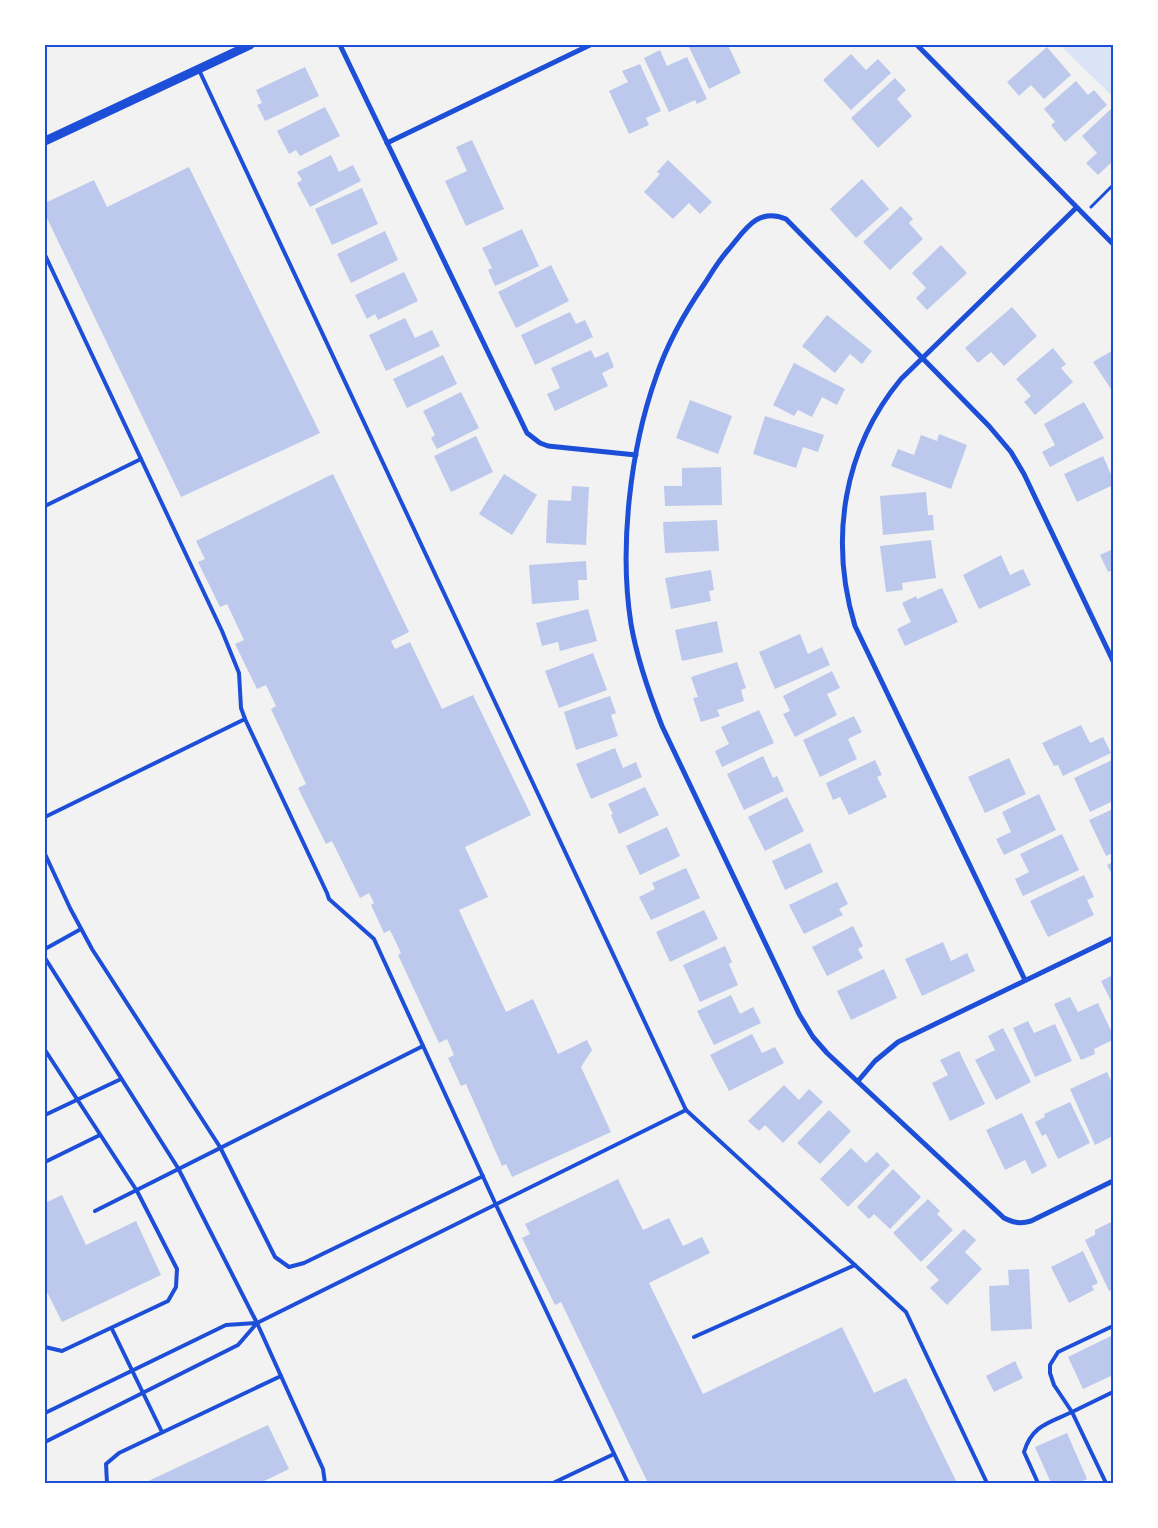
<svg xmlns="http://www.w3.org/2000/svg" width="1158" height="1528" font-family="'Space Grotesk',sans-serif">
	<rect width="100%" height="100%" fill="#f2f2f2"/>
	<!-- green -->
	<polygon fill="#dbe4f7" points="1060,45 1113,45 1113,97"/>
	<!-- building -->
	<g fill="#bdc9ec">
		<polygon points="688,45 728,45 741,73 709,89"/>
		<polygon points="1047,47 1071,75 1044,99 1031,85 1019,96 1007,82"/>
		<polygon points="660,50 667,66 687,57 707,99 697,104 695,100 669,112 644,58"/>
		<polygon points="851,54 866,70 878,59 891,73 851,110 823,80"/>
		<polygon points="640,64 661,111 646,118 649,125 629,134 609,91 628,82 622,71"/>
		<polygon points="305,67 319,96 265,121 257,105 262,103 256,90"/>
		<polygon points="895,78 906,90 897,99 912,116 878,148 851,118"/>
		<polygon points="1076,81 1088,95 1094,90 1107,105 1065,142 1051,125 1055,122 1044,109"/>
		<polygon points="325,107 340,136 300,156 296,150 289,154 277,131"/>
		<polygon points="1113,107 1113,161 1098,175 1086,163 1097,153 1082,136"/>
		<polygon points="472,140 504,209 466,226 445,181 467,171 456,147"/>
		<polygon points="331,155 339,172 353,165 361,181 310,207 297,183 302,180 297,172"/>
		<polygon points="668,160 712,202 700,214 689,203 673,219 644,192 660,174 657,172"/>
		<polygon points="189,167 320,433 181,497 45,214 45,203 94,180 107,207"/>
		<polygon points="862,179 889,209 856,238 830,209"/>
		<polygon points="362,188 378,224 332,245 315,209"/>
		<polygon points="901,206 913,219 909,223 923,239 890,270 863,242"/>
		<polygon points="522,229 539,266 495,286 488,270 492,268 482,248"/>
		<polygon points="385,231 398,260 351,283 337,254"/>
		<polygon points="941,245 967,273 927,310 916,298 926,288 912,273"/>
		<polygon points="551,265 569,301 516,328 498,292"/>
		<polygon points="404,272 418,301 378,320 375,314 367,319 355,295"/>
		<polygon points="1012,307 1037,336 1004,366 991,352 978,363 965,348"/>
		<polygon points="570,312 576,324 585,320 593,337 535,365 521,335"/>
		<polygon points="827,315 872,351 862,364 850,354 835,373 802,346"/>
		<polygon points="405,318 415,338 432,330 440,346 386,371 369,335"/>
		<polygon points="1053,348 1066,364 1061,368 1073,382 1035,415 1024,402 1031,396 1016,379"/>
		<polygon points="591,350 595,358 608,352 614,367 602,373 608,386 555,411 547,394 560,388 551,368"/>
		<polygon points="1113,350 1113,392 1093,362"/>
		<polygon points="443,355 457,384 407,408 393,379"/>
		<polygon points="794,363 845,389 837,405 822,397 812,417 798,410 794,416 773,405"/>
		<polygon points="461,392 479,428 437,449 431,438 435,435 423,411"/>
		<polygon points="690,400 732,416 718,454 676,438"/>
		<polygon points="1084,402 1104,438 1050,467 1042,452 1055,445 1044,424"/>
		<polygon points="765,416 824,435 818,452 803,447 796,468 753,454"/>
		<polygon points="939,434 967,445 951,489 891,466 898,449 914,455 921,435 937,441"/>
		<polygon points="476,436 493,472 451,492 434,456"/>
		<polygon points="1103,456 1113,479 1113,485 1077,502 1064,474"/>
		<polygon points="721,467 722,505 665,506 664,486 682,486 682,468"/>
		<polygon points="333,474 409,632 391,641 395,649 410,642 442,709 473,695 531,815 465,847 488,897 459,910 506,1012 533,999 558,1054 587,1040 592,1050 581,1067 611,1132 512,1177 506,1164 502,1166 466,1084 461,1086 448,1058 454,1055 447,1039 439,1043 398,955 401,953 390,930 384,933 371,905 374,903 369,893 360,898 332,841 326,844 298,788 306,784 271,709 276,706 266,685 257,689 235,644 244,640 227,604 220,607 198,562 205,559 196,541"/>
		<polygon points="504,474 537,495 512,535 479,514"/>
		<polygon points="572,486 589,487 586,545 546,543 548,500 571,501"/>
		<polygon points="926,492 928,515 933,515 934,530 883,535 880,496"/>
		<polygon points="717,520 719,551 665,553 663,522"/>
		<polygon points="931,540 936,578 902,583 903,590 886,592 880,546"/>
		<polygon points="1113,549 1113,570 1108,572 1100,555"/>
		<polygon points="1001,555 1010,575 1023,569 1031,585 979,609 963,575"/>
		<polygon points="586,561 587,580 578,580 579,600 532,604 529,565"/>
		<polygon points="711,570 714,590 709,591 711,601 671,609 665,578"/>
		<polygon points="942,588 958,622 905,646 897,629 911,622 902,603 916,596 917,599"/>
		<polygon points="588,609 597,641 560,651 558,642 542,646 536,623"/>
		<polygon points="717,621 723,652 682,661 675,630"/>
		<polygon points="800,634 808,654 822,647 830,665 775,689 759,652"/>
		<polygon points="593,653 607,690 559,708 545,671"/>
		<polygon points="737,662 746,688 741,690 744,701 717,710 720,716 701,722 693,698 698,697 691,677"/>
		<polygon points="832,671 840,688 827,694 837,715 795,737 783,714 790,711 783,696"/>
		<polygon points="610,696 616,713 611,715 618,736 576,750 564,712"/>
		<polygon points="759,710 774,743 722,767 715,751 729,744 721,727"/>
		<polygon points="854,716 862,732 848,739 857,759 820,777 803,740"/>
		<polygon points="1081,725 1090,743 1103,737 1111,753 1063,776 1058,765 1054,766 1042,743"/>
		<polygon points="615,748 623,768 636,762 642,777 591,799 576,764"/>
		<polygon points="763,756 773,778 777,776 784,791 744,810 727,774"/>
		<polygon points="1009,758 1026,794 985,813 968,777"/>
		<polygon points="875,760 882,775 877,777 887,797 849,815 840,797 833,800 826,783"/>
		<polygon points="1112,760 1113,801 1090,812 1074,778"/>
		<polygon points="645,787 659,815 619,834 611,815 613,814 608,804"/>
		<polygon points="1039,794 1056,830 1004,855 996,839 1011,832 1002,812"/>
		<polygon points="787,797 804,831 765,851 748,817"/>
		<polygon points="1113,809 1113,853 1106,856 1089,820"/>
		<polygon points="667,827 680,856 640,875 626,846"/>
		<polygon points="1062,834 1079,870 1023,896 1015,879 1029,872 1020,854"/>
		<polygon points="810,843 823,872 785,890 772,861"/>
		<polygon points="1113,862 1113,876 1107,865"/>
		<polygon points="686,868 700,898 651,920 639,897 655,889 652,883"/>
		<polygon points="1084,875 1094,897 1087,900 1094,915 1048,937 1030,901"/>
		<polygon points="837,882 848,904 839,909 843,915 804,934 789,905"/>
		<polygon points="704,910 718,939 670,962 656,932"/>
		<polygon points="853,926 863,946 858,949 863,958 827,976 812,947"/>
		<polygon points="943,942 951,961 967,953 975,971 922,996 905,959"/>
		<polygon points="725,946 732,962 729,964 738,985 700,1002 683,965"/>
		<polygon points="884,969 897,998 851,1020 837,991"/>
		<polygon points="1113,975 1113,1005 1101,981"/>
		<polygon points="731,995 740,1014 753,1007 761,1023 714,1045 697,1011"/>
		<polygon points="1070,997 1078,1012 1098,1003 1113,1035 1113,1040 1094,1049 1095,1054 1081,1060 1054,1004"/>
		<polygon points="1028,1021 1034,1033 1055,1024 1072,1061 1035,1077 1013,1028"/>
		<polygon points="1003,1028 1031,1082 996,1100 975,1060 995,1050 988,1036"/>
		<polygon points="752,1034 762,1053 775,1047 784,1063 729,1091 710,1055"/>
		<polygon points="959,1051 985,1104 950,1121 932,1083 948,1075 940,1060"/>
		<polygon points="1107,1072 1113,1085 1113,1136 1095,1145 1070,1089"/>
		<polygon points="784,1085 799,1100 809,1089 823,1102 783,1143 765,1125 759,1131 748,1121"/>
		<polygon points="1070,1102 1090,1143 1058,1159 1046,1134 1042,1136 1035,1122 1045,1117 1044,1114"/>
		<polygon points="829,1110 851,1131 820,1164 797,1143"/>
		<polygon points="1022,1113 1047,1166 1032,1174 1025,1160 1005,1170 986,1130"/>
		<polygon points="851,1148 866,1163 877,1152 890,1165 848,1207 820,1179"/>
		<polygon points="893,1169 921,1197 890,1229 874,1214 869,1219 857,1207"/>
		<polygon points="618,1179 643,1230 669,1218 683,1246 702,1237 710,1253 649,1283 703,1394 842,1327 874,1393 906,1378 957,1483 648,1483 561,1302 555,1305 522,1238 530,1234 525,1224"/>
		<polygon points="62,1195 86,1245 136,1221 161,1275 62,1322 45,1288 45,1203"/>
		<polygon points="928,1199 940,1211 937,1214 953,1230 921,1262 893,1233"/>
		<polygon points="1113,1221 1113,1289 1109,1291 1085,1240 1095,1235 1095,1230"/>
		<polygon points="964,1229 976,1240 965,1252 982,1269 947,1305 930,1288 939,1280 926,1267"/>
		<polygon points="1083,1251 1098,1283 1092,1286 1094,1290 1069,1303 1051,1267"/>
		<polygon points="1029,1269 1032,1329 991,1331 989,1286 1009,1285 1008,1270"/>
		<polygon points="1113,1335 1113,1375 1083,1389 1068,1357"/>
		<polygon points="1015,1361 1023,1378 994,1392 986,1376"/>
		<polygon points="268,1425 289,1469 260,1483 144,1483"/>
		<polygon points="1067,1433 1087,1479 1078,1483 1051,1483 1035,1447"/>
	</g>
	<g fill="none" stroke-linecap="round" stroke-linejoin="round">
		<!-- path -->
		<polyline stroke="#1d4ed8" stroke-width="3" points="1091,207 1113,185"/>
		<!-- service -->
		<g stroke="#1d4ed8" stroke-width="4">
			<polyline points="199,70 686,1110 906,1312 987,1483"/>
			<polyline points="45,255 222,631 239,673 241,708 245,719 327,893 329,899 374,939 496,1205 628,1483"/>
			<polyline points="45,506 141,459"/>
			<polyline points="45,817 245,719"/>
			<polyline points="45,854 70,908 92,949 220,1147 275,1257 289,1267 304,1263 483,1176"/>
			<polyline points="45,949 81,929"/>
			<polyline points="45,958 178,1168 257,1323 323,1469 325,1483"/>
			<polyline points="45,1050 137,1191 177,1269 176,1287 168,1301 62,1351 45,1347"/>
			<polyline points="45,1115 121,1079"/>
			<polyline points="45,1162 100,1135"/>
			<polyline points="95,1211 423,1046"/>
			<polyline points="112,1329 162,1432"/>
			<polyline points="694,1337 855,1265"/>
			<polyline points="45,1413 226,1325 257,1323"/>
			<polyline points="45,1442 238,1345 257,1323 686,1110"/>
			<polyline points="107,1483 106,1464 119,1453 281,1376"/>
			<polyline points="553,1483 614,1454"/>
			<path d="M1038 1483 1024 1452C1032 1425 1049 1423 1072 1412L1054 1385 1050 1373V1365L1058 1352 1113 1326"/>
			<polyline points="1106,1483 1072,1412 1113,1392"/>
		</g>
		<!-- minor -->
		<g stroke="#1d4ed8" stroke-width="5">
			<polyline points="340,45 527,433 540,443 548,446 636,455"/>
			<polyline points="917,45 1113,244"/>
			<polyline points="387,143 590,45"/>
			<path d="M1113 661 1024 474 1011 452 989 426 786 219C757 207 745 230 729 249 719 260 712 272 705 283 685 312 667 344 656 377 630 450 619 548 631 624 637 659 649 693 662 726L799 1014 813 1037 827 1053 1004 1218C1014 1223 1021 1224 1031 1221L1113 1181"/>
			<path d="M1025 980 855 626C829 540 843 449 901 379L1076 208"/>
			<polyline points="858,1081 875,1061 898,1042 1113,938"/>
		</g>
		<!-- tertiary -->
		<polyline stroke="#1d4ed8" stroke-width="9" points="45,141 250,45"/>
	</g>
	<!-- border -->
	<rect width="1158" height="1528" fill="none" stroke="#ffffff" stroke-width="92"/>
	<rect x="46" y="46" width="1066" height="1436" fill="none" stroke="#1d4ed8" stroke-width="2"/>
</svg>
